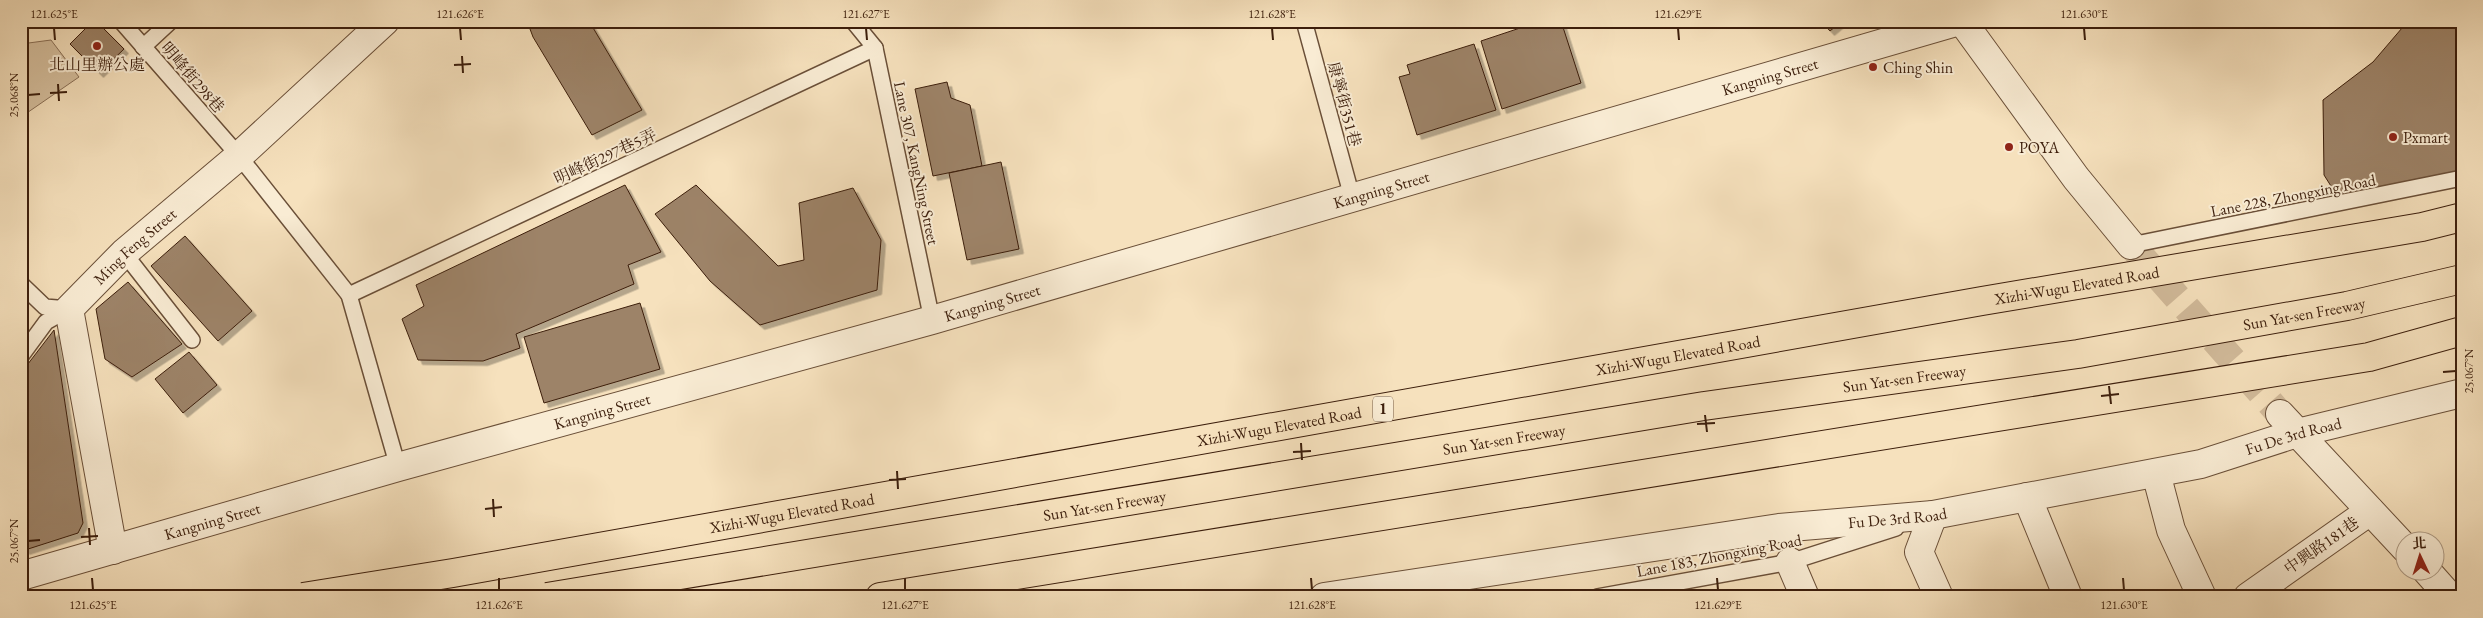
<svg xmlns="http://www.w3.org/2000/svg" width="2483" height="618" font-family="'EB Garamond','Noto Serif TC',serif">
	<defs>
		<filter id="shadow"><feDropShadow dx="4.5" dy="4.5" stdDeviation="0" flood-color="#0004"/></filter>
	</defs>
	<rect width="100%" height="100%" fill="#f6e1bd"/>
	<filter id="stains"><feTurbulence type="fractalNoise" baseFrequency=".004" numOctaves="4"/><feColorMatrix values="0 0 0 0 .2 0 0 0 0 .09 0 0 0 0 .02 0 0 0 .5 -.17"/></filter>
	<radialGradient id="worn" r=".72"><stop offset=".6" stop-color="#630" stop-opacity="0"/><stop offset="1" stop-color="#630" stop-opacity=".3"/></radialGradient>
	<!-- green -->
	<polygon fill="#d6c09f" stroke="#896f56" points="51,40 79,77 21,117 21,44"/>
	<!-- building -->
	<g fill="#9d8368" stroke="#3c1e0c" filter="url(#shadow)">
		<polygon points="93,21 96,21 124,49 99,73 70,44"/>
		<polygon points="527,21 589,21 642,110 592,135 533,37"/>
		<polygon points="1541,21 1561,21 1581,83 1502,109 1481,41"/>
		<polygon points="1821,21 1842,21 1830,31"/>
		<polygon points="2408,21 2462,21 2462,174 2336,194 2324,175 2323,100 2373,62"/>
		<polygon points="1474,44 1496,110 1417,135 1399,77 1410,74 1407,65"/>
		<polygon points="947,82 951,98 970,105 982,166 933,176 915,89"/>
		<polygon points="1001,162 1019,249 967,260 949,173"/>
		<polygon points="625,185 661,252 628,265 634,284 516,334 520,348 483,361 418,360 402,319 424,306 416,285"/>
		<polygon points="696,185 778,266 804,260 799,203 853,188 881,240 877,290 760,325 710,281 655,214"/>
		<polygon points="185,236 252,311 218,341 151,266"/>
		<polygon points="128,282 182,344 132,377 105,359 96,309"/>
		<polygon points="640,303 660,369 544,403 524,337"/>
		<polygon points="54,330 83,523 78,533 25,550 21,528 21,373"/>
		<polygon points="189,352 217,385 183,413 155,379"/>
		<polygon points="2293,590 2299,597 2285,597"/>
	</g>
	<g fill="none" stroke-linecap="round" stroke-linejoin="round">
		<!-- tertiary-tunnel -->
		<polyline stroke="#d1ba9a" stroke-width="28" stroke-dasharray="28 14" stroke-linecap="butt" points="2131,245 2280,414"/>
		<!-- service casing -->
		<g stroke="#6a4f38" stroke-width="18">
			<g id="service">
				<polyline points="121,21 239,156 349,295 398,467"/>
				<polyline points="853,21 875,48 932,320"/>
				<polyline points="1304,21 1352,197"/>
				<polyline points="143,47 171,21"/>
				<polyline points="2131,245 2462,178"/>
				<polyline points="124,253 192,340"/>
				<polyline points="21,284 45,307 69,309"/>
				<polyline points="349,295 875,48"/>
				<polyline points="21,356 46,322 69,309"/>
				<polyline points="1597,597 1790,562 1896,528"/>
			</g>
		</g>
		<!-- minor casing -->
		<g stroke="#6a4f38" stroke-width="30">
			<g id="minor">
				<polyline points="2156,473 2171,530 2202,597"/>
				<polyline points="2027,497 2068,597"/>
				<polyline points="1933,515 1919,552 1939,597"/>
				<polyline points="1790,562 1805,597"/>
				<polyline points="2248,597 2370,511"/>
			</g>
		</g>
		<!-- tertiary casing -->
		<g stroke="#6a4f38" stroke-width="30">
			<g id="tertiary">
				<polyline points="1962,21 2076,178 2131,245"/>
				<polyline points="2280,414 2406,549"/>
				<path id="s1" d="M113 550 69 309 124 253 239 156 385 21"/>
				<polyline points="2426,570 2450,597"/>
				<path id="s2" d="M21 576 398 467 932 320 1959 21"/>
				<path id="s3" d="M1324 597 1779 528 1933 515 2201 464 2297 433 2462 393"/>
			</g>
		</g>
		<!-- motorway casing -->
		<g stroke="#3c1e0c" stroke-width="30">
			<polyline id="motorway" points="880,597 2369,357 2462,331"/>
		</g>
		<!-- service -->
		<use href="#service" stroke="#f9ecd4" stroke-width="15"/>
		<!-- minor -->
		<use href="#minor" stroke="#f9ecd4" stroke-width="28"/>
		<!-- tertiary -->
		<use href="#tertiary" stroke="#f9ecd4" stroke-width="28"/>
		<!-- motorway -->
		<use href="#motorway" stroke="#f6e1bd" stroke-width="28"/>
		<!-- motorway-bridge casing -->
		<g stroke="#3c1e0c" stroke-width="30" stroke-linecap="butt">
			<g id="motorway-bridge">
				<path id="s4" d="M303 597 453 573 1982 301 2422 227 2462 217"/>
				<path id="s5" d="M547 597 1704 406 2078 354 2347 306 2462 279"/>
			</g>
		</g>
		<!-- motorway-bridge -->
		<use href="#motorway-bridge" stroke="#f6e1bd" stroke-width="28"/>
	</g>
	<!-- ticks -->
	<path fill="none" stroke="#3c1e0c" stroke-width="2" d="M54 28 55 40M460 28 461 40M866 28 867 40M1272 28 1273 40M1678 28 1679 40M2084 28 2085 40M462 56 463 73M454 65 471 64M58 84 59 101M50 93 67 92M28 95 40 94M2443 372 2456 371M2109 386 2111 404M2101 396 2119 394M1705 415 1707 432M1697 424 1715 423M1301 443 1302 460M1293 452 1311 451M897 471 898 489M889 480 906 479M493 499 494 517M485 509 502 507M89 528 90 545M81 537 98 536M28 541 40 540M92 578 93 590M499 578V590M905 578V590M1311 578 1312 590M1717 578 1718 590M2123 578 2124 590"/>
	<!-- markers -->
	<g fill="#8f2418" stroke="#f9ecd4" stroke-width="2">
		<circle cx="97" cy="46" r="5"/>
		<circle cx="1873" cy="67" r="5"/>
		<circle cx="2393" cy="137" r="5"/>
		<circle cx="2009" cy="147" r="5"/>
	</g>
	<g text-anchor="middle" stroke-width="4" stroke-linejoin="round" paint-order="stroke">
		<!-- shield labels -->
		<rect fill="#f9ecd4" stroke="#755c48" stroke-width="1" x="1373" y="396.5" width="20" height="25" rx="4"/>
		<g font-size="15" font-weight="bold" fill="#3c1e0c">
			<text x="1383" y="414">1</text>
		</g>
		<!-- poi labels -->
		<g font-size="16" fill="#3c1e0c" stroke="#f9ecd4" text-anchor="start">
			<text x="97" y="70" text-anchor="middle">北山里辦公處</text>
			<text x="1883" y="73">Ching Shin</text>
			<text x="2403" y="143">Pxmart</text>
			<text x="2019" y="153">POYA</text>
		</g>
		<!-- street labels -->
		<g font-size="16" fill="#3c1e0c" stroke="#f9ecd4">
			<text dy="6" stroke="none"><textPath href="#s2" startOffset="1819">Kangning Street</textPath></text>
			<text transform="translate(193 77) rotate(49)" y="6">明峰街298巷</text>
			<text transform="translate(1345 104) rotate(75)" y="6">康寧街351巷</text>
			<text transform="translate(605 156) rotate(-25)" y="6">明峰街297巷5弄</text>
			<text transform="translate(917 163) rotate(78)" y="6">Lane 307, KangNing Street</text>
			<text dy="6" stroke="none"><textPath href="#s2" startOffset="1414">Kangning Street</textPath></text>
			<text transform="translate(2293 195) rotate(-11)" y="6">Lane 228, Zhongxing Road</text>
			<text dy="6" stroke="none"><textPath href="#s1" startOffset="336">Ming Feng Street</textPath></text>
			<text dy="6" stroke="none"><textPath href="#s4" startOffset="1801">Xizhi-Wugu Elevated Road</textPath></text>
			<text dy="6" stroke="none"><textPath href="#s2" startOffset="1009">Kangning Street</textPath></text>
			<text dy="6" stroke="none"><textPath href="#s5" startOffset="1780">Sun Yat-sen Freeway</textPath></text>
			<text dy="6" stroke="none"><textPath href="#s4" startOffset="1396">Xizhi-Wugu Elevated Road</textPath></text>
			<text dy="6" stroke="none"><textPath href="#s5" startOffset="1375">Sun Yat-sen Freeway</textPath></text>
			<text dy="6" stroke="none"><textPath href="#s2" startOffset="604">Kangning Street</textPath></text>
			<text dy="6" stroke="none"><textPath href="#s4" startOffset="991">Xizhi-Wugu Elevated Road</textPath></text>
			<text dy="6" stroke="none"><textPath href="#s3" startOffset="984">Fu De 3rd Road</textPath></text>
			<text dy="6" stroke="none"><textPath href="#s5" startOffset="970">Sun Yat-sen Freeway</textPath></text>
			<text dy="6" stroke="none"><textPath href="#s5" startOffset="565">Sun Yat-sen Freeway</textPath></text>
			<text dy="6" stroke="none"><textPath href="#s4" startOffset="496">Xizhi-Wugu Elevated Road</textPath></text>
			<text dy="6" stroke="none"><textPath href="#s3" startOffset="579">Fu De 3rd Road</textPath></text>
			<text dy="6" stroke="none"><textPath href="#s2" startOffset="199">Kangning Street</textPath></text>
			<text transform="translate(2321 545) rotate(-35)" y="6">中興路181巷</text>
			<text transform="translate(1719 555) rotate(-11)" y="6">Lane 183, Zhongxing Road</text>
		</g>
	</g>
	<!-- margin -->
	<rect width="2483" height="618" fill="none" stroke="#f6e1bd" stroke-width="55"/>
	<!-- north arrow -->
	<g transform="translate(2420 556) rotate(356)"><circle r="24" fill="#f9ecd4" stroke="#ad9a84"/>
	<path d="M0-4L9 19L0 12L-9 19Z" fill="#8f2418"/>
	<text y="-8" font-size="14" font-weight="bold" text-anchor="middle" fill="#3c1e0c">北</text>
	</g>
	<rect x="28" y="28" width="2428" height="562" fill="none" stroke="#3c1e0c" stroke-width="2"/>
	<g font-size="12" text-anchor="middle" fill="#3c1e0c">
		<text x="54" y="18">121.625°E</text>
		<text x="460" y="18">121.626°E</text>
		<text x="866" y="18">121.627°E</text>
		<text x="1272" y="18">121.628°E</text>
		<text x="1678" y="18">121.629°E</text>
		<text x="2084" y="18">121.630°E</text>
		<text transform="translate(14 95) rotate(-90)" y="4">25.068°N</text>
		<text transform="translate(2469 371) rotate(-90)" y="4">25.067°N</text>
		<text transform="translate(14 541) rotate(-90)" y="4">25.067°N</text>
		<text x="93" y="609">121.625°E</text>
		<text x="499" y="609">121.626°E</text>
		<text x="905" y="609">121.627°E</text>
		<text x="1312" y="609">121.628°E</text>
		<text x="1718" y="609">121.629°E</text>
		<text x="2124" y="609">121.630°E</text>
	</g>
	<rect width="100%" height="100%" filter="url(#stains)"/>
	<rect width="100%" height="100%" fill="url(#worn)"/>
</svg>
